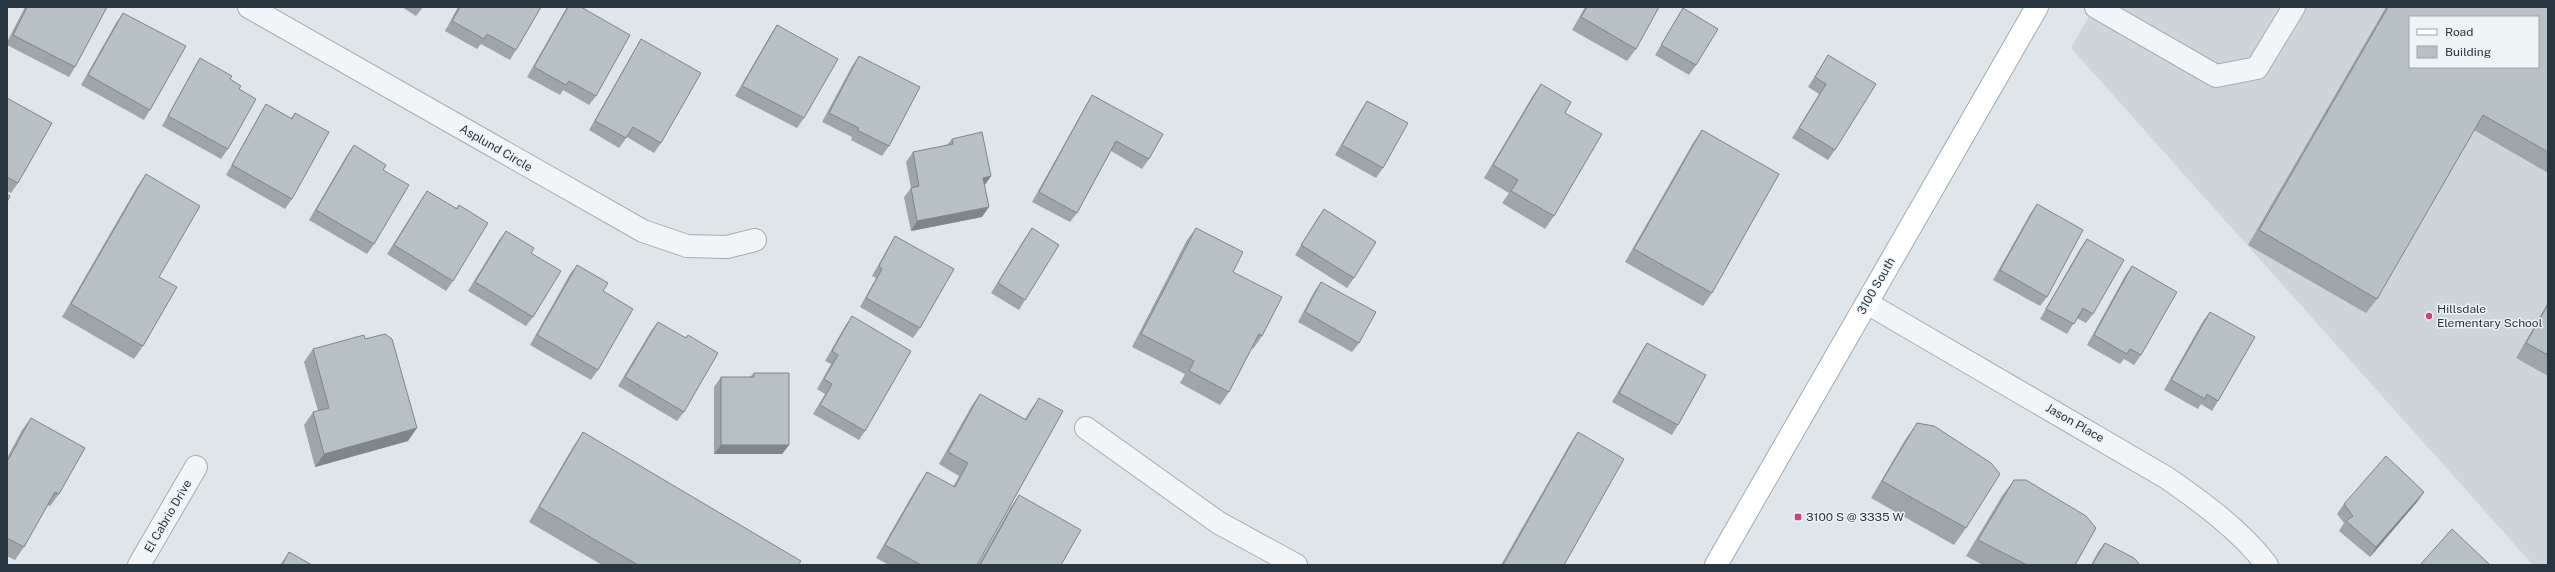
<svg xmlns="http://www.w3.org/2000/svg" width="2555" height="572" font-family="'Public Sans',sans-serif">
	<rect width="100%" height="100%" fill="#dfe5e8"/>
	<!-- built -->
	<path fill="#cdd5da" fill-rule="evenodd" d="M2094 7H2548V565H2533L2071 48ZM2410 17H2538V67H2410Z"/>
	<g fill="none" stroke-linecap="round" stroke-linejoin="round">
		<!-- minor casing -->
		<g stroke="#a4adb2" stroke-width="24">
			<g id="minor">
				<polyline points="249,7 643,231 687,246 727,247 755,240"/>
				<polyline points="2096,7 2216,76 2257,68 2294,7"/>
				<path d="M1867 303 2167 478C2203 503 2240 530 2267 565"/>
				<polyline points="1086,428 1219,523 1296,565"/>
				<polyline points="139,565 196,467"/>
			</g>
		</g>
		<!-- major casing -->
		<g stroke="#9eadb4" stroke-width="24">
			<polyline id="major" points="1716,565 2037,7"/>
		</g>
		<!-- minor -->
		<use href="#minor" stroke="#f2f5f7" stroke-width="22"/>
		<!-- major -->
		<use href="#major" stroke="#fff" stroke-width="22"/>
	</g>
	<!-- wall -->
	<g fill="#9da5a9">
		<polygon points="25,7 107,7 75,67 69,77 7,45 7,42"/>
		<polygon points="402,7 423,7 416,16"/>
		<polygon points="458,7 541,7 516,50 510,60 481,44 477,49 445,31"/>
		<polygon points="567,7 581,7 596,96 589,105 563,90 560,95 527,77"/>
		<polygon points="1585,7 1659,7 1636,49 1627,61 1572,30"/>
		<polygon points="2386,7 2548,7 2548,173 2474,130 2377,299 2366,313 2248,245"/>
		<polygon points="1683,8 1696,65 1689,75 1655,55 1677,18"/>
		<polygon points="123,13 150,110 144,120 81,85 116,23"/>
		<polygon points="777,25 804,118 797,128 735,96 771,34"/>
		<polygon points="641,39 661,143 654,153 627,137 619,148 589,130 635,49"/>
		<polygon points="1828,55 1835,150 1828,160 1792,138 1819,94 1808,87 1822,65"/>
		<polygon points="859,56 889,146 882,156 851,140 852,137 822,122 852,66"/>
		<polygon points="200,58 230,79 239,89 228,149 221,159 162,126 194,68"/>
		<polygon points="1541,84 1554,216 1545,229 1502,203 1509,193 1484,178 1532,97"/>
		<polygon points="1092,95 1149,159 1142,169 1111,151 1077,213 1070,222 1032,202 1086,105"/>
		<polygon points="7,98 18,183 11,193 7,191"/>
		<polygon points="1367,101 1383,168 1376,178 1335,155 1361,110"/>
		<polygon points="266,104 291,118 295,113 292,199 285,209 226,175 260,114"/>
		<polygon points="1702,130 1712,293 1703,306 1625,262 1693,143"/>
		<polygon points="952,139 991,176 984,186 982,217 911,231 904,197 911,188 906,162 913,152 947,145"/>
		<polygon points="354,145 383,170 374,244 367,254 309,220 347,155"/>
		<polygon points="146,174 159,277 143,346 134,359 62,317 137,187"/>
		<polygon points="427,191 456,208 459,205 453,281 446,291 387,254 421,200"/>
		<polygon points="2037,204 2047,297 2040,306 1993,280 2030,214"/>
		<polygon points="1324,209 1354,278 1347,288 1295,255 1317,219"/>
		<polygon points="1032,228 1025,300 1019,310 991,293 1025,238"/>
		<polygon points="1196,228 1262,336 1253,349 1252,348 1229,392 1220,405 1180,383 1185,374 1132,347 1187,240"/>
		<polygon points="506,231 531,253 533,317 526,326 468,291 499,240"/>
		<polygon points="895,236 920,328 913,338 860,307 876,278 872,276 889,246"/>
		<polygon points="2087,239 2093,314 2086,323 2077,318 2067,334 2040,319 2080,249"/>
		<polygon points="577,265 603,291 598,370 591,380 530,345 570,274"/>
		<polygon points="2132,266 2141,355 2134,365 2124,359 2120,364 2087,345 2125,276"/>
		<polygon points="1321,282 1359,343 1352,352 1298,322 1314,292"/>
		<polygon points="2548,302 2548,376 2516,358"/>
		<polygon points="2210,312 2218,401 2212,411 2201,404 2198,409 2164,390 2203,321"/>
		<polygon points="852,316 865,431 859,440 813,414 825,394 817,389 831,364 825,361 845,326"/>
		<polygon points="658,322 685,338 688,335 684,412 677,421 618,386 651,331"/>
		<polygon points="365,339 408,441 315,467 304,425 313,412 318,411 304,362 313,349"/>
		<polygon points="1647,343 1678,425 1672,435 1612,402 1641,352"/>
		<polygon points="754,373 789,445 782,454 714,454 714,387 721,377 750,377"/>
		<polygon points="980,394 1025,419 1030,411 1039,398 977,565 889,565 876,558 918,485 927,472 953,487 959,476 939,464 971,407"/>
		<polygon points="31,418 59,494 50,506 47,505 24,547 15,560 7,556 7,458 22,430"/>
		<polygon points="1917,423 1966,528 1954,545 1871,498 1905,440"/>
		<polygon points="583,432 798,565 602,565 529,522 573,447"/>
		<polygon points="1578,432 1564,565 1501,565 1571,442"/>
		<polygon points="2014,480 2075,565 1983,565 1966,556 2002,496"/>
		<polygon points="2424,492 2417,502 2370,557 2339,531 2344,523 2337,514 2344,504"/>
		<polygon points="1019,495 1061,565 978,565 1010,508"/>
		<polygon points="2105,543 2140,565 2091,565 2098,552"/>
		<polygon points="289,552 312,565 280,565"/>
	</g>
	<!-- shaded-wall -->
	<g fill="#7f868a">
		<polygon points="991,176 984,186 983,178"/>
		<polygon points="989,207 982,217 911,231 917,221"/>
		<polygon points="417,428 408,441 315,467 324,454"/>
		<polygon points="721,445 789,445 782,454 714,454"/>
		<polygon points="2424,492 2417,502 2370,557 2376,547"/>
	</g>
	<!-- building -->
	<g fill="#b6c0c5" stroke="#7f868a" fill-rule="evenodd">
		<polygon points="27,7 107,7 75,67 13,35"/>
		<polygon points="460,7 541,7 516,50 487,34 484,39 452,21"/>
		<polygon points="568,7 581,7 630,35 596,96 569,81 566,85 534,67"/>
		<polygon points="1587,7 1659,7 1636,49 1581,17"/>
		<path d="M2388 7H2548V152L2483 115 2377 299 2259 230ZM2410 17H2538V67H2410Z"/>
		<polygon points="1683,8 1718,29 1696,65 1661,45"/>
		<polygon points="123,13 186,46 150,110 88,75"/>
		<polygon points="777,25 838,59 804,118 742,86"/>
		<polygon points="641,39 701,73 661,143 633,127 626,138 595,121"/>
		<polygon points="1828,55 1876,84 1835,150 1799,128 1826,84 1815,77"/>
		<polygon points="859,56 920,87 889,146 857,130 859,128 829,113"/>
		<polygon points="200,58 232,76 230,79 241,86 239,89 256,99 228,149 168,116"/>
		<polygon points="1541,84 1571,102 1565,113 1602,134 1554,216 1511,191 1518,180 1493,165"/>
		<polygon points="1092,95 1163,134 1149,159 1116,141 1077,213 1039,192"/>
		<polygon points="7,98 52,123 18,183 7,177"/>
		<polygon points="1367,101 1408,123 1383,168 1342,145"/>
		<polygon points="266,104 292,119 295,113 329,132 292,199 232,165"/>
		<polygon points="1702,130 1779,174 1712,293 1634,249"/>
		<polygon points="982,132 991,176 983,178 989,207 917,221 911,188 919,186 913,152 953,144 952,139"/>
		<polygon points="354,145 386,165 383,170 409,185 374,244 316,210"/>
		<polygon points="146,174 200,206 159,277 177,287 143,346 71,304"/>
		<polygon points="427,191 457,209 459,205 488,223 453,281 394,245"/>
		<polygon points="7,194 10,196 7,202"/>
		<polygon points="2037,204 2083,230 2047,297 2000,270"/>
		<polygon points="1324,209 1376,242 1354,278 1301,245"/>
		<polygon points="1032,228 1059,245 1025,300 998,283"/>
		<polygon points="1196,228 1243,252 1233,272 1282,297 1262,336 1259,334 1229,392 1189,371 1194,361 1141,334"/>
		<polygon points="506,231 534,248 531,253 561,271 533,317 475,282"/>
		<polygon points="895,236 954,269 920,328 866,298 882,269 879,266"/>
		<polygon points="2087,239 2124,260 2093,314 2083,308 2074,324 2046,309"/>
		<polygon points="577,265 608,283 603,291 633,309 598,370 537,335"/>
		<polygon points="2132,266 2177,292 2141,355 2130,349 2127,354 2094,335"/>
		<polygon points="1321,282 1376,312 1359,343 1305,312"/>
		<polygon points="2548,305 2548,355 2526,343"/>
		<polygon points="2210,312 2255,337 2218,401 2207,394 2205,399 2171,380"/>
		<polygon points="852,316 911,351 865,431 820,405 832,384 824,379 838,355 832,351"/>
		<polygon points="658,322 686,338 688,335 718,353 684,412 625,377"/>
		<polygon points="385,334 392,339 417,428 324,454 313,412 329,408 313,349 364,335 365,339"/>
		<polygon points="1647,343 1706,375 1678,425 1619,393"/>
		<polygon points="754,373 789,373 789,445 721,445 721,377 754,377"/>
		<polygon points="980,394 1026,420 1039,398 1063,411 977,565 921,565 885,545 927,472 955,487 968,463 948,452"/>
		<polygon points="31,418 85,448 59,494 55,492 24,547 7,538 7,459 8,460"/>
		<polygon points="1917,423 1934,426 1991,463 2000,474 1966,528 1882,481"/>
		<polygon points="583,432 801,561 798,565 638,565 539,507"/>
		<polygon points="1578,432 1624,459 1564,565 1503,565"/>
		<polygon points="2386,456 2424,492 2376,547 2346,521 2353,516 2344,504"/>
		<polygon points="2014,480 2026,480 2086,516 2096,528 2075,565 2027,565 1978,540"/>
		<polygon points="1019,495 1081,530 1061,565 980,565"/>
		<polygon points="2452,529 2489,564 2489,565 2420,565"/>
		<polygon points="2105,543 2134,558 2140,565 2092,565"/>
		<polygon points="289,552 312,565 282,565"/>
	</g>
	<!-- markers -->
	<g fill="#d1407a" stroke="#eef3f6" stroke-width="1.5">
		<circle cx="2429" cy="316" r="4"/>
		<rect x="1794" y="513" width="8" height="8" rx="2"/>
	</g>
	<g text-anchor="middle" stroke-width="3" stroke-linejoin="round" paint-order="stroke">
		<!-- street labels -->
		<g font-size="12" fill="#273640" stroke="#eef3f6">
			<text transform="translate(496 148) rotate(30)" y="4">Asplund Circle</text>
			<text transform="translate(1876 286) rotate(-60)" y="4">3100 South</text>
			<text transform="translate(2075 423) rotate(30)" y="4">Jason Place</text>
			<text transform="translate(168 516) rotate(-60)" y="4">El Cabrio Drive</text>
		</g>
		<!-- poi labels -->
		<g font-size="12" fill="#273640" stroke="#eef3f6" text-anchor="start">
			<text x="2437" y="313">Hillsdale<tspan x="2437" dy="14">Elementary School</tspan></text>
			<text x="1806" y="521">3100 S @ 3335 W</text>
		</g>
	</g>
	<!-- border -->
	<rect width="2555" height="572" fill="none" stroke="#273640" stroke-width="16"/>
	<!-- legend -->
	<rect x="2409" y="16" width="130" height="52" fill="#eef3f6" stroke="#9ea7ad"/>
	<rect x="2417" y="29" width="20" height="6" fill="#ffffff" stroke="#9ea7ad"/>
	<text x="2445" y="36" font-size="12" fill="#273640">Road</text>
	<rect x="2417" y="46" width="20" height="12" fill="#b6c0c5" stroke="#9ea7ad"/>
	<text x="2445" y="56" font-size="12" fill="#273640">Building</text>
</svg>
